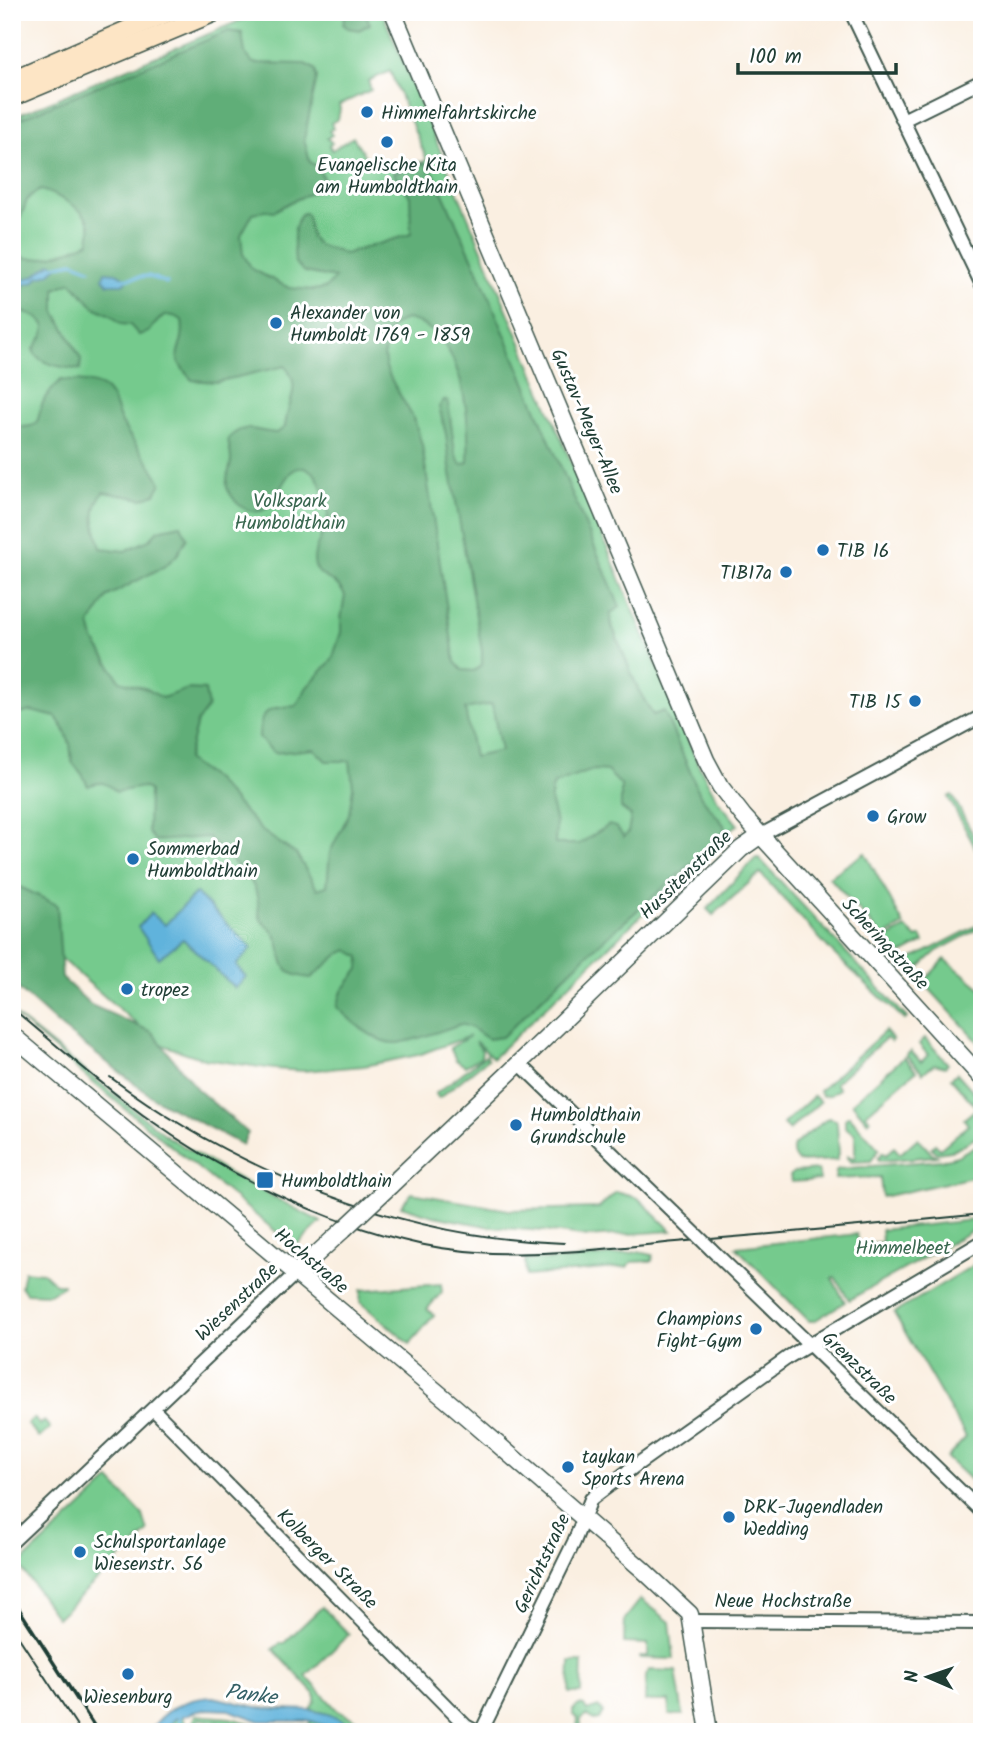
<svg xmlns="http://www.w3.org/2000/svg" width="994" height="1744" font-family="Kalam,sans-serif">
	<rect width="100%" height="100%" fill="#fff"/>
	<filter id="ink" filterUnits="userSpaceOnUse"><feTurbulence type="fractalNoise" baseFrequency=".0143" numOctaves="2"/><feDisplacementMap in="SourceGraphic" scale="14" xChannelSelector="R" yChannelSelector="G"/><feConvolveMatrix kernelMatrix="1 2 1 2 8 2 1 2 1" color-interpolation-filters="sRGB"/></filter>
	<filter id="wash" filterUnits="userSpaceOnUse"><feTurbulence type="fractalNoise" baseFrequency=".00686" numOctaves="4" result="noise"/><feDisplacementMap in="SourceGraphic" scale="28" xChannelSelector="R" yChannelSelector="G"/><feGaussianBlur stdDeviation="1.57" result="paint"/><feColorMatrix in="noise" values="0 0 0 0 0 0 0 0 0 0 0 0 0 0 0 0 0 1.4 0 .05"/><feComposite in="paint" operator="in"/></filter>
	<g filter="url(#wash)">
		<rect width="100%" height="100%" fill="#faefe1"/>
		<!-- green -->
		<g fill="#75ca8d" stroke="#4a8460" stroke-width="2" fill-rule="evenodd">
			<path d="M260 12H382L698 764 717 799 738 825 731 829 493 1058 475 1041 482 1051 481 1057 465 1066 456 1060 450 1048 470 1036 418 1055 364 1066 303 1071 274 1069 204 1059 160 1044 12 917V118ZM390 71 427 160 422 162 368 161 353 137 332 150 329 145 332 143 327 138 332 135 329 131 333 128 331 123 338 119 340 109 339 105 371 90 368 81Z"/>
			<polygon points="952,795 982,851 982,860 948,797"/>
			<polygon points="865,853 904,925 883,937 829,877"/>
			<polygon points="756,858 759,858 907,1018 905,1020 833,953 760,873 713,915 707,909"/>
			<polygon points="982,923 982,927 937,951 914,972 906,962"/>
			<polygon points="906,928 917,938 921,936 924,942 900,955 885,939"/>
			<polygon points="945,959 982,989 982,1046 923,982"/>
			<polygon points="12,1013 168,1137 228,1173 321,1222 295,1247 91,1081"/>
			<polygon points="885,1031 893,1040 891,1042 886,1038 835,1083 839,1089 830,1095 822,1096 819,1091"/>
			<polygon points="925,1038 948,1064 945,1067 934,1064 923,1073 906,1055 911,1051 921,1062 928,1055 919,1044"/>
			<polygon points="486,1055 488,1059 439,1098 435,1094"/>
			<polygon points="904,1057 916,1071 866,1114 870,1120 868,1122 852,1103"/>
			<polygon points="957,1073 982,1101 982,1139 977,1137 951,1151 937,1153 931,1148 935,1144 940,1149 968,1125 964,1119 977,1108 951,1078"/>
			<polygon points="814,1096 820,1102 789,1130 783,1124"/>
			<polygon points="849,1116 879,1149 871,1161 851,1162 847,1158 847,1156 855,1158 855,1134 845,1127 845,1119"/>
			<path d="M828 1118 836 1120 837 1124 839 1154 837 1160 798 1162C793 1157 791 1152 794 1145Z"/>
			<polygon points="918,1138 931,1153 937,1156 880,1161 878,1159 883,1152 886,1155 894,1147 900,1154"/>
			<polygon points="980,1143 982,1175 882,1197 880,1177 835,1179 836,1171 838,1169 942,1160 957,1156"/>
			<polygon points="818,1170 820,1180 791,1182 790,1175 794,1172"/>
			<polygon points="616,1192 638,1198 672,1231 588,1237 544,1231 491,1227 433,1216 401,1206 412,1193 509,1210 599,1208"/>
			<polygon points="981,1219 982,1225 849,1300 835,1277 832,1278 845,1302 814,1321 809,1321 736,1247 857,1234 859,1246 882,1242 881,1230"/>
			<polygon points="639,1252 653,1255 652,1261 632,1262 627,1267 526,1276 525,1260 566,1260"/>
			<polygon points="982,1260 982,1491 947,1458 966,1437 894,1313"/>
			<polygon points="24,1271 43,1273 55,1284 63,1284 63,1286 50,1294 26,1293 21,1286"/>
			<polygon points="441,1284 442,1292 427,1309 434,1315 410,1344 360,1302 361,1290"/>
			<polygon points="34,1418 40,1425 44,1421 50,1428 39,1438 27,1424"/>
			<polygon points="110,1480 143,1515 148,1532 57,1618 19,1565"/>
			<polygon points="641,1599 670,1622 674,1659 640,1658 640,1656 648,1656 648,1644 624,1643 625,1619"/>
			<polygon points="322,1607 349,1634 306,1676 338,1711 381,1732 370,1732 321,1712 318,1717 325,1719 321,1732 273,1732 199,1719 194,1732 189,1732 196,1715 230,1718 259,1725 309,1725 316,1711 310,1710 315,1701 315,1694 273,1649 281,1643 283,1644"/>
			<polygon points="570,1662 582,1662 581,1693 569,1693"/>
			<polygon points="649,1670 676,1671 683,1715 669,1715 669,1701 645,1701 646,1676"/>
			<polygon points="579,1705 584,1706 587,1711 599,1707 603,1712 599,1719 594,1720 587,1715 581,1719 581,1728 586,1732 573,1732 577,1728 578,1719 573,1715 573,1710"/>
			<polygon points="183,1716 187,1732 164,1732 175,1719"/>
		</g>
		<!-- forest -->
		<g fill="#60ae78" stroke="#407656" stroke-width="2" fill-rule="evenodd">
			<polygon points="346,12 365,12 370,24 359,30 348,28 343,24"/>
			<path d="M228 31 242 33 245 53 253 63 305 64 315 69 317 78 304 139 310 162 317 166 326 183C309 197 294 198 275 211L265 210 253 213 241 235 243 254 252 269 289 288 313 290 326 288 335 278 305 272 295 263C294 246 291 229 301 214L305 213 308 217 311 237 318 245 345 254 411 234 410 196 393 173 425 163 433 172 476 266 620 607 611 613 610 621 638 689 653 715 664 711 701 797 724 825 725 830 713 845 594 948 502 1037 488 1039 472 1028 461 1024C442 1030 416 1041 397 1043 377 1045 350 1020 337 1007L342 991 359 969 360 957 348 950 339 954 311 978C272 975 288 956 274 933 270 926 262 925 260 917 257 906 260 896 253 885 242 868 222 852 208 837L155 841 148 832 149 790 142 787 116 792C107 782 101 781 88 786L82 774 72 762 70 744 64 729 56 717 31 711 12 716V427C47 428 33 421 45 398 49 392 56 386 61 380 74 381 92 381 104 388 114 395 116 412 122 423 133 444 150 460 161 483L155 494 143 499 103 492C89 512 95 526 101 548L125 551 149 540 158 530 181 525 187 538 177 555 165 566 108 596 90 624 94 640 120 681 147 689 162 698 188 689 205 690 208 707 197 722 187 760 215 780 261 830 297 855 317 889 327 886 330 852 349 814 353 787 350 761H326L314 749 274 753 259 738C259 709 270 707 296 706L307 687 332 660 341 632V619L345 595C342 591 339 586 335 583 327 577 319 577 315 566 310 550 327 531 328 515 329 507 324 497 322 489 320 483 316 474 311 471 277 451 283 531 242 507 237 504 228 492 227 487 225 477 231 469 231 460 231 454 229 446 228 439 245 420 256 433 277 433L285 427C287 402 303 388 285 366L216 382 192 380C163 349 187 354 182 320 165 310 159 318 149 332L139 335 130 325 121 324 111 315 94 307 71 282 55 289V311L81 359 80 370C65 367 39 366 33 350L44 334 45 326C37 313 26 313 12 311V244L13 252C34 268 67 251 89 242 90 234 92 227 88 220 82 207 54 194 41 190 24 197 28 201 21 216 18 221 15 226 12 231V122ZM407 319C464 331 470 416 468 462L461 465 455 453 448 402 444 400 439 407 446 434 450 467 482 651V665L474 671 462 670 455 662 422 445C419 436 417 426 413 418 406 403 388 379 385 363 382 344 387 324 407 319ZM492 704 501 751 474 757 465 709ZM595 770 607 771 621 785V808L631 816 628 833 624 837 616 827 609 825 579 844H555C555 836 557 827 555 819 552 805 548 799 554 784 569 780 580 773 595 770Z"/>
			<polygon points="14,884 57,905 62,978 91,1005 152,1032 197,1089 248,1133 242,1145 155,1099 62,1028 12,983 12,885"/>
		</g>
		<!-- water -->
		<g fill="#61b3dc" stroke="#407888" stroke-width="2">
			<polygon points="51,263 57,267 49,274 38,277 35,282 12,288 14,283 34,276"/>
			<polygon points="105,272 116,273 126,278 126,282 122,284 108,284 103,278"/>
			<polygon points="196,893 252,948 236,965 246,977 235,988 183,939 159,958 138,927 151,913 165,925"/>
			<path d="M213 1697 261 1708 310 1710 328 1714 368 1732H340L312 1721H260L229 1710 208 1709 194 1712 175 1719 164 1732H149C165 1708 186 1698 213 1697Z"/>
		</g>
		<g fill="none" stroke-linecap="round" stroke-linejoin="round">
			<!-- stream -->
			<g stroke="#61b3dc" stroke-width="3.5">
				<polyline points="55,266 73,262 90,269"/>
				<polyline points="122,279 148,276 167,283"/>
				<polyline points="179,1732 180,1716"/>
			</g>
		</g>
	</g>
	<g filter="url(#ink)">
		<g fill="none" stroke-linecap="round" stroke-linejoin="round">
			<!-- minor casing -->
			<g stroke="#40584e" stroke-width="16">
				<g id="minor">
					<polyline points="851,12 982,285"/>
					<polyline points="903,120 982,81"/>
					<polyline points="761,835 982,716"/>
					<polyline points="519,1063 673,1212"/>
					<polyline points="711,1249 982,1512"/>
					<polyline points="153,1409 466,1726 477,1732"/>
					<polyline points="12,1542 295,1274"/>
					<polyline points="691,1621 982,1623"/>
					<polyline points="481,1732 574,1542 591,1499 635,1466 790,1356 982,1242"/>
				</g>
			</g>
			<!-- tertiary casing -->
			<g stroke="#40584e" stroke-width="19">
				<g id="tertiary">
					<polyline points="393,12 706,760 720,786 744,817 982,1078"/>
					<polyline points="12,1035 455,1407 643,1570 690,1614 709,1732"/>
					<polyline points="390,1186 506,1076 741,849 761,835"/>
					<polyline points="295,1274 344,1229"/>
				</g>
			</g>
			<!-- secondary casing -->
			<g stroke="#40584e" stroke-width="21">
				<g id="secondary">
					<polyline points="12,80 169,12"/>
					<polyline points="12,97 215,12"/>
				</g>
			</g>
			<!-- minor -->
			<use href="#minor" stroke="#fff" stroke-width="12"/>
			<!-- tertiary -->
			<use href="#tertiary" stroke="#fff" stroke-width="16"/>
			<!-- secondary -->
			<use href="#secondary" stroke="#fde5c5" stroke-width="18"/>
			<!-- tram -->
			<g stroke="#1f3d34" stroke-width="2">
				<path d="M12 1008C55 1044 98 1082 143 1115 224 1174 321 1222 419 1244 508 1263 598 1249 687 1241 785 1233 884 1224 982 1214"/>
				<path d="M110 1077C238 1172 404 1239 564 1243"/>
				<polyline points="12,1627 81,1732"/>
			</g>
			<!-- rail -->
			<polyline stroke="#1f3d34" stroke-width="3.5" points="12,1598 98,1732"/>
			<!-- minor-bridge casing -->
			<g stroke="#40584e" stroke-width="16" stroke-linecap="butt">
				<polyline id="minor-bridge" points="673,1212 711,1249"/>
			</g>
			<!-- tertiary-bridge casing -->
			<g stroke="#40584e" stroke-width="19" stroke-linecap="butt">
				<polyline id="tertiary-bridge" points="344,1229 390,1186"/>
			</g>
			<!-- minor-bridge -->
			<use href="#minor-bridge" stroke="#fff" stroke-width="12"/>
			<!-- tertiary-bridge -->
			<use href="#tertiary-bridge" stroke="#fff" stroke-width="16"/>
		</g>
	</g>
	<!-- markers -->
	<g fill="#1f6fb2" stroke="#fff" stroke-width="2.5">
		<circle cx="367" cy="112" r="7"/>
		<circle cx="387" cy="142" r="7"/>
		<circle cx="276" cy="323" r="7"/>
		<circle cx="823" cy="550" r="7"/>
		<circle cx="786" cy="572" r="7"/>
		<circle cx="915" cy="701" r="7"/>
		<circle cx="873" cy="816" r="7"/>
		<circle cx="133" cy="859" r="7"/>
		<circle cx="127" cy="989" r="7"/>
		<circle cx="516" cy="1125" r="7"/>
		<rect x="256" y="1171" width="18" height="18" rx="3.5"/>
		<circle cx="756" cy="1329" r="7"/>
		<circle cx="568" cy="1467" r="7"/>
		<circle cx="729" cy="1517" r="7"/>
		<circle cx="80" cy="1552" r="7"/>
		<circle cx="128" cy="1674" r="7"/>
	</g>
	<g text-anchor="middle" stroke-width="6" stroke-linejoin="round" paint-order="stroke">
		<!-- poi labels -->
		<g font-size="19" fill="#1f3d34" stroke="#fff" text-anchor="start">
			<text x="381" y="119">Himmelfahrtskirche</text>
			<text x="387" y="171" text-anchor="middle">Evangelische Kita<tspan x="387" dy="22">am Humboldthain</tspan></text>
			<text x="290" y="319">Alexander von<tspan x="290" dy="22">Humboldt 1769 - 1859</tspan></text>
			<text x="837" y="557">TIB 16</text>
			<text x="772" y="579" text-anchor="end">TIB17a</text>
			<text x="901" y="708" text-anchor="end">TIB 15</text>
			<text x="887" y="823">Grow</text>
			<text x="147" y="855">Sommerbad<tspan x="147" dy="22">Humboldthain</tspan></text>
			<text x="141" y="996">tropez</text>
			<text x="530" y="1121">Humboldthain<tspan x="530" dy="22">Grundschule</tspan></text>
			<text x="281" y="1187">Humboldthain</text>
			<text x="742" y="1325" text-anchor="end">Champions<tspan x="742" dy="22">Fight-Gym</tspan></text>
			<text x="582" y="1463">taykan<tspan x="582" dy="22">Sports Arena</tspan></text>
			<text x="743" y="1513">DRK-Jugendladen<tspan x="743" dy="22">Wedding</tspan></text>
			<text x="94" y="1548">Schulsportanlage<tspan x="94" dy="22">Wiesenstr. 56</tspan></text>
			<text x="128" y="1703" text-anchor="middle">Wiesenburg</text>
		</g>
		<!-- street labels -->
		<g font-size="19" fill="#1f3d34" stroke="#fff">
			<text transform="translate(588 421) rotate(67)" y="7">Gustav-Meyer-Allee</text>
			<text transform="translate(685 874) rotate(-44)" y="7">Hussitenstraße</text>
			<text transform="translate(886 943) rotate(47)" y="7">Scheringstraße</text>
			<text transform="translate(312 1260) rotate(40)" y="7">Hochstraße</text>
			<text transform="translate(236 1301) rotate(-43)" y="7">Wiesenstraße</text>
			<text transform="translate(860 1367) rotate(44)" y="7">Grenzstraße</text>
			<text transform="translate(328 1558) rotate(45)" y="7">Kolberger Straße</text>
			<text transform="translate(541 1563) rotate(-65)" y="7">Gerichtstraße</text>
			<text x="783" y="1607">Neue Hochstraße</text>
		</g>
		<!-- park labels -->
		<g font-size="19" fill="#39674f" stroke="#fff">
			<text x="290" y="507">Volkspark<tspan x="290" dy="22">Humboldthain</tspan></text>
			<text x="903" y="1254">Himmelbeet</text>
		</g>
		<!-- water labels -->
		<g font-size="21" font-style="italic" fill="#336066" stroke="#fff">
			<text transform="translate(251 1694) rotate(7)" y="7">Panke</text>
		</g>
	</g>
	<!-- margin -->
	<rect width="994" height="1744" fill="none" stroke="#fff" stroke-width="42"/>
	<!-- north arrow -->
	<g transform="translate(928 1677) rotate(272)" stroke="#ffffff" stroke-width="5" paint-order="stroke">
	<path d="M0-5L12 26L0 18L-12 26Z" fill="#1f3d34"/>
	<text y="-10" font-size="19" font-weight="bold" text-anchor="middle" fill="#1f3d34">N</text>
	</g>
	<!-- scale -->
	<path d="M738 63v10h158v-10" fill="none" stroke="#1f3d34" stroke-width="3.5"/>
	<text x="749" y="63" font-size="21" fill="#1f3d34" stroke="#ffffff" stroke-width="5" paint-order="stroke">100 m</text>
</svg>
